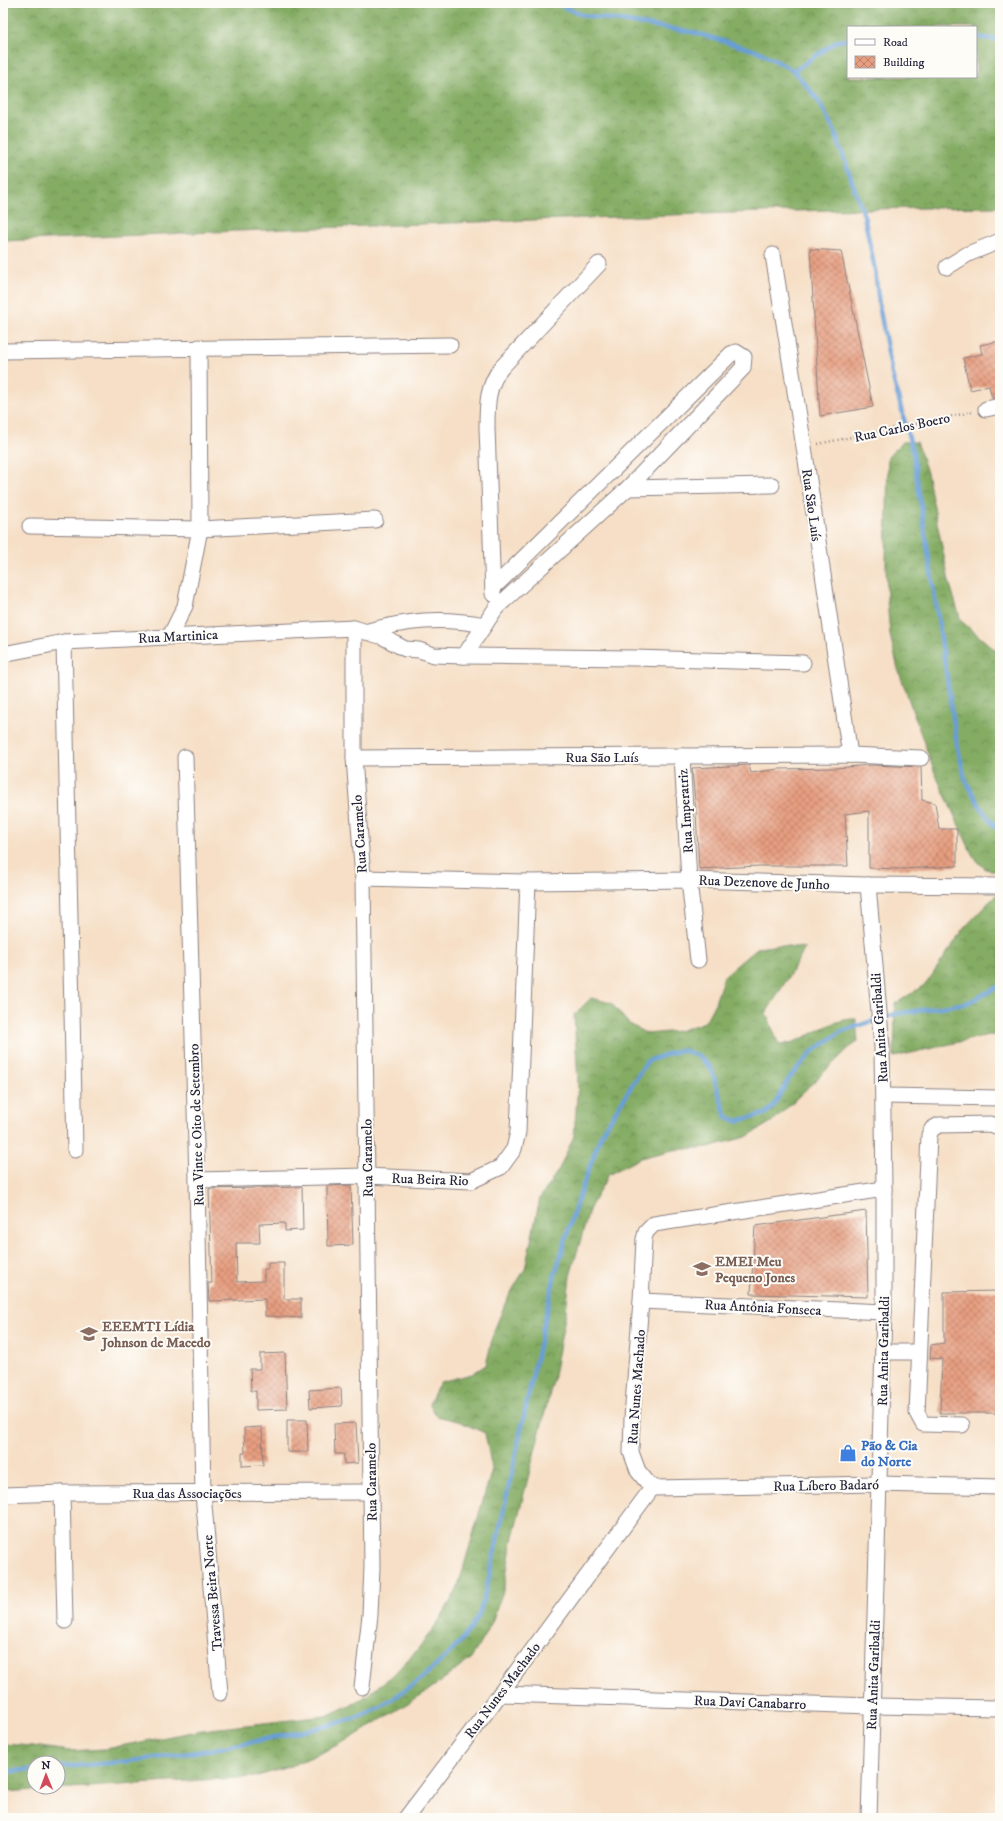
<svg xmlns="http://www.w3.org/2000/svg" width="1003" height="1821" font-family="'IM FELL DW Pica',serif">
	<defs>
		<pattern id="forest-crowns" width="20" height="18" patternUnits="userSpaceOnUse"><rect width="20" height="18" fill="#84ac63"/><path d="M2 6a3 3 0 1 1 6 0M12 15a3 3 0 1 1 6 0" fill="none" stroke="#6c8c53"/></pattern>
		<pattern id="building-cross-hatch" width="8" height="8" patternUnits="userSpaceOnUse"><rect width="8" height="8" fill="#e79e80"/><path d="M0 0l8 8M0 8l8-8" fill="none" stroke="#bb806a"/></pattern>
	</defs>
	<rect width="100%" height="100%" fill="#fdfcf7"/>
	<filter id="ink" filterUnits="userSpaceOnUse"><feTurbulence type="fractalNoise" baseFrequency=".025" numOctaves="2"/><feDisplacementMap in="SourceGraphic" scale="8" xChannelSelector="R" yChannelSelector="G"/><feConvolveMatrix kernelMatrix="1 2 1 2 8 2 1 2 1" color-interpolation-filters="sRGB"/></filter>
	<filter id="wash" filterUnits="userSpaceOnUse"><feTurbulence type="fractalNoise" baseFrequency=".012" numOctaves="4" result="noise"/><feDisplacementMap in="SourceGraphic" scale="16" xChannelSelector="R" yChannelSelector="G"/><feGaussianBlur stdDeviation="0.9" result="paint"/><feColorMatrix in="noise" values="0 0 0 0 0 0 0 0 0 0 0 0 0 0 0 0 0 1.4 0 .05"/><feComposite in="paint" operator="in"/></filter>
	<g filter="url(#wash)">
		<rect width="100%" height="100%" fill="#f6dfc6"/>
		<!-- forest -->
		<g fill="url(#forest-crowns)" stroke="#53674f" fill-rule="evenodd">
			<path d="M3 3H1000V207C863 208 726 213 589 218 394 225 198 232 3 241ZM848 27H976V77H848Z"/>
			<polygon points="902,442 917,442 927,473 949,581 961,621 1000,654 1000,871 985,869 973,856 934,771 898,669 890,635 887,600 886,563 888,457"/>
			<polygon points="997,894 1000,894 1000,1035 989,1035 894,1057 895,1004 926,984 965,927"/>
			<path d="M780 945 805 948 786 981 766 1013 779 1045C806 1043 829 1018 856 1019L858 1042 849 1048 773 1121 746 1137 708 1147 673 1150 640 1158 608 1175 590 1208 570 1276 566 1311 553 1381 512 1540 504 1588 492 1622 471 1659 426 1692 353 1737 321 1753 288 1767 254 1777 3 1792V1744L33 1746 69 1751 105 1749 202 1730 326 1716 359 1701 392 1676 417 1650 439 1621 457 1590 492 1469 485 1433 458 1421 436 1416 429 1404 440 1382 472 1374 486 1365 494 1331 507 1299 525 1269 540 1198 559 1169 574 1136 578 1084 574 1015 591 998 611 1003 628 1023 647 1034 679 1031 705 1022 715 1003 724 976 757 948ZM34 1763H58V1787H34Z"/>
		</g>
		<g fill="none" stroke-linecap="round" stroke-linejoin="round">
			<!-- stream -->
			<g stroke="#689ed5" stroke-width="4.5">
				<polyline points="555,3 582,15 692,32 760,52 794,71 818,100 835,132 864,216 875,270 879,305 892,374 913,453 957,744 965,779 982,810 1000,832"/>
				<polyline points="976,37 1000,40"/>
				<polyline points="794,71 837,41 848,40"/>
				<path d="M58 1767C133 1763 207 1752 280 1736 309 1730 340 1725 368 1712 403 1696 459 1652 477 1618 483 1607 485 1590 489 1578L547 1309 555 1274 577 1202 601 1135 647 1061 681 1050 697 1055 711 1068 726 1116 736 1121 765 1114 772 1108 790 1077 813 1051 842 1031 895 1014 967 1003 1000 986"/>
				<polyline points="3,1772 34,1769"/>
			</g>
		</g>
		<g id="blocks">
			<!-- building -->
			<g fill="url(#building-cross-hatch)">
				<polygon points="810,249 841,251 873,407 820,416"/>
				<polygon points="1000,341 1000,397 992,398 989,386 970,390 963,358 982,354 980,345"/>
				<polygon points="749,765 751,773 779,769 835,768 871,765 921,767 922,800 935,803 939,829 957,829 957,866 902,869 869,868 869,811 845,814 848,866 759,866 699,869 696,812 692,768"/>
				<polygon points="351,1185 353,1245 328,1246 327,1186"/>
				<polygon points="302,1187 303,1230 285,1231 285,1223 259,1224 260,1243 236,1243 237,1282 264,1281 264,1269 268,1269 268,1263 284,1263 284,1299 301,1299 301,1318 265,1316 265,1299 209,1301 208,1283 212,1283 209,1189"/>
				<polygon points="866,1211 868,1297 751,1294 755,1226"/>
				<polygon points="1000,1291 1000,1413 940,1413 942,1359 930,1358 931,1345 944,1343 944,1292"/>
				<polygon points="285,1353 287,1409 256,1410 256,1391 251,1391 250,1369 260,1369 260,1354"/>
				<polygon points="341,1388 342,1406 310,1408 309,1390"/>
				<polygon points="287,1420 307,1420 308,1452 287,1452"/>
				<polygon points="356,1423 358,1463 344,1464 344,1454 335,1454 334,1424"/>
				<polygon points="262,1427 263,1465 242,1466 242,1453 245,1453 244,1428"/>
			</g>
		</g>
	</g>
	<g filter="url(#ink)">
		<use href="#blocks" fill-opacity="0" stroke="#8c8080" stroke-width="1"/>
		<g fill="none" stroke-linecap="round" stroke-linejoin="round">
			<!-- minor casing -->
			<g stroke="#8c8080" stroke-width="17">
				<g id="minor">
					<polyline points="773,255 804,447 850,755"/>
					<polyline points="947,267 968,254 1000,241"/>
					<polyline points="3,351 450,345"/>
					<polyline points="986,409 1000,406"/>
					<polyline points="628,488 772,485"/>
					<polyline points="30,526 200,529 375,520"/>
					<path d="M493 594 487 428C487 405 487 385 502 367L599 264"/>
					<polyline points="354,628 354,758 363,878 372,1567 370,1615 362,1687"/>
					<path d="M365 632C407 620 441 617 485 625"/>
					<polyline points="170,636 185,606 200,529 199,347"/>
					<polyline points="64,642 75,1150"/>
					<polyline points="3,654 64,642 354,628 383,637 405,649 419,650 434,655 464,656 496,608 628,488 743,368 744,357 736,352 731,354 493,588"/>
					<polyline points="464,656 635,658 803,663"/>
					<polyline points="682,756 689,880 698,960"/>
					<polyline points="185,757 197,1180 203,1493 220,1693"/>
					<polyline points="354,758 850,755 921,758"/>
					<polyline points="363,878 528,882 689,880 868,885 1000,886"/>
					<polyline points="868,885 882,1047 884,1189 884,1312 869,1818"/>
					<polyline points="884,1096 1000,1098"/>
					<polyline points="197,1180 367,1176 471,1181 501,1167 514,1149 518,1132 528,882"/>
					<polyline points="641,1301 884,1312"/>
					<polyline points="883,1352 919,1352"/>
					<polyline points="962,1425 923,1424 917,1413 929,1135 932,1129 939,1125 991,1124 1000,1128"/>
					<polyline points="652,1488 638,1471 631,1452 632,1418 641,1301 644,1239 646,1232 654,1224 884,1189"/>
					<polyline points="652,1488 879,1484 1000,1487"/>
					<polyline points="62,1493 65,1621"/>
					<polyline points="3,1495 62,1493 371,1492"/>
					<polyline points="500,1694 872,1706 1000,1708"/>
					<polyline points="406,1818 500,1694 652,1488"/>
				</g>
			</g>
			<!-- path -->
			<polyline stroke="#8c8080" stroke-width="2.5" stroke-dasharray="1 3" stroke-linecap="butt" points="818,444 972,412"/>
			<!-- minor -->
			<use href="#minor" stroke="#fff" stroke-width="15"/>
		</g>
	</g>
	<!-- icons -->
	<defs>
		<g id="school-bare" transform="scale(1.38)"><path d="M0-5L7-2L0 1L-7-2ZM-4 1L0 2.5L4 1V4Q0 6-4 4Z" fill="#8d6e63" stroke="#fdfcf7" stroke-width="2.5" paint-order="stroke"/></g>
		<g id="shop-bare" transform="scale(1.38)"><path d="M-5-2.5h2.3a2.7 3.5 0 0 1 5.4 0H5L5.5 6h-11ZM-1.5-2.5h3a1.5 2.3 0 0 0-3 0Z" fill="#3f7fe0" stroke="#fdfcf7" stroke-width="2.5" paint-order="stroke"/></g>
	</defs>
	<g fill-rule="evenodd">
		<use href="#school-bare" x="702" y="1269"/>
		<use href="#school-bare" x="89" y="1334"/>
		<use href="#shop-bare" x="848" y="1453"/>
	</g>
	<g text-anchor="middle" stroke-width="4" stroke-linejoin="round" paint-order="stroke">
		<!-- street labels -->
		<g font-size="14" fill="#22223b" stroke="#fdfcf7">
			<text transform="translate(902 427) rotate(-12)" y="5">Rua Carlos Boero</text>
			<text transform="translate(812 505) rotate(82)" y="5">Rua São Luís</text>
			<text transform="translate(178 636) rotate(-3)" y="5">Rua Martinica</text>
			<text x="602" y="762">Rua São Luís</text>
			<text transform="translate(685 811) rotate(-94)" y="5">Rua Imperatriz</text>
			<text transform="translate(359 834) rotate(-94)" y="5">Rua Caramelo</text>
			<text transform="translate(764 882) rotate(2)" y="5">Rua Dezenove de Junho</text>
			<text transform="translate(879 1028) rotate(-94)" y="5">Rua Anita Garibaldi</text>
			<text transform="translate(196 1125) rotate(-92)" y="5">Rua Vinte e Oito de Setembro</text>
			<text transform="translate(367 1158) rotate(-91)" y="5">Rua Caramelo</text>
			<text transform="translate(430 1179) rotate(2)" y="5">Rua Beira Rio</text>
			<text transform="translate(763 1307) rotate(3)" y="5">Rua Antônia Fonseca</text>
			<text transform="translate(883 1351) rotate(-89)" y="5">Rua Anita Garibaldi</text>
			<text transform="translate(636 1387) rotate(-86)" y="5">Rua Nunes Machado</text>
			<text transform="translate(371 1482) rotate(-91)" y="5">Rua Caramelo</text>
			<text transform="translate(826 1485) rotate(-1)" y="5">Rua Líbero Badaró</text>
			<text x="187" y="1498">Rua das Associações</text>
			<text transform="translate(212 1593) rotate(-95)" y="5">Travessa Beira Norte</text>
			<text transform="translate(873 1675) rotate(-88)" y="5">Rua Anita Garibaldi</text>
			<text transform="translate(502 1690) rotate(-53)" y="5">Rua Nunes Machado</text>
			<text transform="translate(750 1702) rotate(2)" y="5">Rua Davi Canabarro</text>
		</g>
		<!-- education labels -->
		<g font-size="14" font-weight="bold" fill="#785e54" stroke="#fdfcf7" text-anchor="start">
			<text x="715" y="1266">EMEI Meu<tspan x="715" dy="16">Pequeno Jones</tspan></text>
			<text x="102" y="1331">EEEMTI Lídia<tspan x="102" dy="16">Johnson de Macedo</tspan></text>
		</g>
		<!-- shop labels -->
		<g font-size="14" font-weight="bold" fill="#366cbe" stroke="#fdfcf7" text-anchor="start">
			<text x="861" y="1450">Pão &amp; Cia<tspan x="861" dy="16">do Norte</tspan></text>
		</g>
	</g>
	<!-- margin -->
	<rect width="1003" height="1821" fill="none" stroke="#fdfcf7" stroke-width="16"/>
	<!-- legend -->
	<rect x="847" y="26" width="130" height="52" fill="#fdfcf7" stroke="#a5a5ac"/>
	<rect x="855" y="39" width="20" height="6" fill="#ffffff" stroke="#a5a5ac"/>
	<text x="883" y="46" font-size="12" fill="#22223b">Road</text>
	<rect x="855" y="56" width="20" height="12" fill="url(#building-cross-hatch)" stroke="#a5a5ac"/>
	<text x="883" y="66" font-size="12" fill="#22223b">Building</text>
	<!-- north arrow -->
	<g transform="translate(46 1775) rotate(359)"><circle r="19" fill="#fdfcf7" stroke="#a5a5ac"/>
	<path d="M0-3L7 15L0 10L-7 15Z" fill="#d1495b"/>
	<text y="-6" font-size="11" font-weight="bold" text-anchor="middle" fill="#22223b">N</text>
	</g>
</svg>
